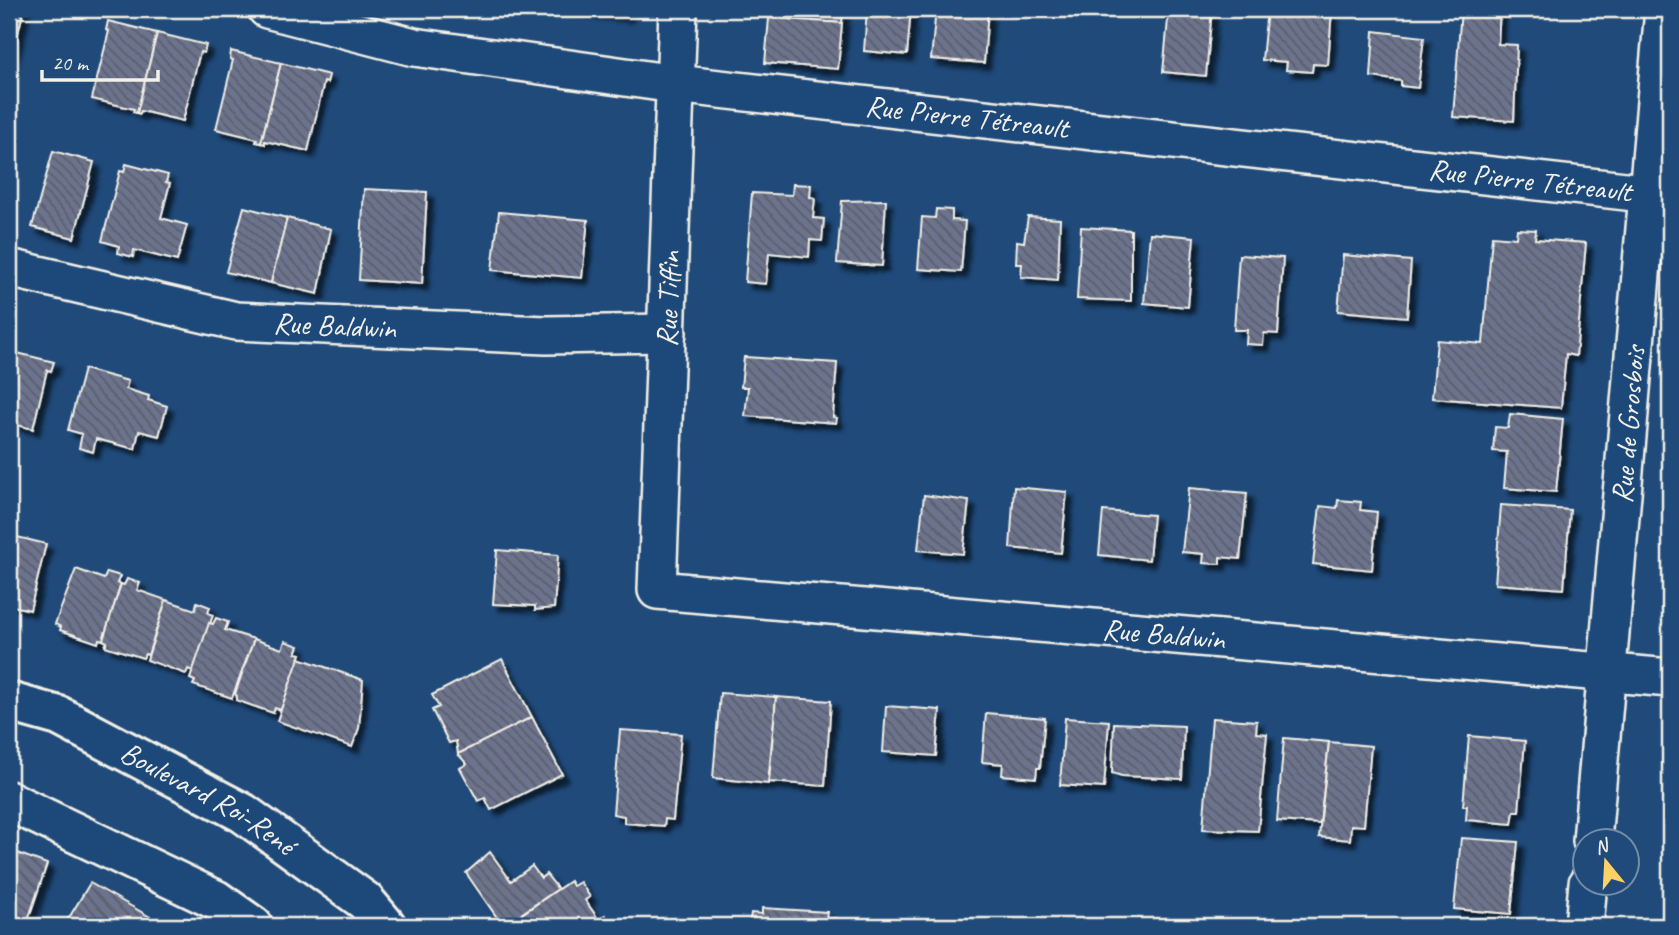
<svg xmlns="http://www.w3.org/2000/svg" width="1679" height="935" font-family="Caveat,sans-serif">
	<defs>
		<pattern id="building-back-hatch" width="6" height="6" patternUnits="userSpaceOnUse" patternTransform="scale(1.75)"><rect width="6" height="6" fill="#6c738d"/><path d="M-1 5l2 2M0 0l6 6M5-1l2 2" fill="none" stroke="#5a5e6a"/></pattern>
		<filter id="shadow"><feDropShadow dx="6" dy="6" stdDeviation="2" flood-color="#0009"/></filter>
	</defs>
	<rect width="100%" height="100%" fill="#1f4a7a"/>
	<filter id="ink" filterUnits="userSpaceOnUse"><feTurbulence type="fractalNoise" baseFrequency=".0143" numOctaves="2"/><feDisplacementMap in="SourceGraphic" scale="14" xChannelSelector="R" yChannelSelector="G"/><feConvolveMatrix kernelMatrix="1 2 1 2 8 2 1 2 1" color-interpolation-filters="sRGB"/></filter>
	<g filter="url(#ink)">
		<!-- building -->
		<g fill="url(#building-back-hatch)" stroke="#f4f1e8" stroke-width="2" filter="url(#shadow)">
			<polygon points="9,9 24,9 9,69"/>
			<polygon points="566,9 628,9 627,16"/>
			<polygon points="770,9 843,9 842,23 769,18"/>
			<polygon points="867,9 911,9 907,55 864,51"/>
			<polygon points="936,9 988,9 984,63 931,59"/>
			<polygon points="1169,9 1212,9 1206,76 1163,72"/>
			<polygon points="1267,9 1332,9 1328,65 1313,64 1312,72 1286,70 1287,62 1262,60"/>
			<polygon points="1461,9 1500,9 1498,44 1517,45 1514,121 1453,117"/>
			<polygon points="769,18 842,23 838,69 765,63"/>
			<polygon points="108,21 157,33 137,113 133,112 134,109 92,99 109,31 106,30"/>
			<polygon points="1374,31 1424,37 1418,88 1401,86 1401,81 1371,77"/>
			<polygon points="157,33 206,45 204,53 200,52 183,121 141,111 140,114 137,113"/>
			<polygon points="231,51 281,63 261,143 256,142 257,139 216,129 233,60 230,59"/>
			<polygon points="281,63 329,75 327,83 324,82 308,151 265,141 265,144 261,143"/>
			<polygon points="53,151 94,162 74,238 32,227"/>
			<polygon points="126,164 168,175 166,182 170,183 161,218 187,225 177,261 134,250 133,257 118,253 119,246 102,241 120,171 124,172"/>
			<polygon points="793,184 811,185 810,197 815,198 813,218 824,219 822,241 810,240 809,257 769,253 766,284 745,282 752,193 792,195"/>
			<polygon points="364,189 427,192 422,284 359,280"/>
			<polygon points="886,200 882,266 837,263 842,201"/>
			<polygon points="244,207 287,218 271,283 226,272"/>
			<polygon points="936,209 952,210 952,220 965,221 961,272 918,269 922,217 935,218"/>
			<polygon points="499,212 588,220 582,278 492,270"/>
			<polygon points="1028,217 1060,219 1058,280 1021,277 1022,264 1016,264 1017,241 1024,242"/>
			<polygon points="287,218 331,229 318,294 271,283"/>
			<polygon points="1081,227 1131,230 1131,301 1077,299"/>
			<polygon points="1517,229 1536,230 1535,239 1586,243 1576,356 1566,354 1561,408 1432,398 1437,340 1483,344 1492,236 1516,238"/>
			<polygon points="1150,233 1194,237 1188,307 1144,303"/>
			<polygon points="1239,255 1283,258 1278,334 1264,333 1263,345 1246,344 1247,330 1234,330"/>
			<polygon points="1343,255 1411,261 1407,317 1338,311"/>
			<polygon points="9,351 54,362 51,371 47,370 33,429 9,423"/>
			<polygon points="744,357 837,363 833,417 837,418 836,423 745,416 748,387 741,387"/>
			<polygon points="84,369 128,381 126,389 149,396 148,400 167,406 159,436 139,431 135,449 96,439 93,452 79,448 82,434 68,430"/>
			<polygon points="1510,414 1563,419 1556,492 1504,488 1507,452 1493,451 1495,427 1508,428"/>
			<polygon points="1014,487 1067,492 1061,553 1010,548"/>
			<polygon points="1189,488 1247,493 1240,559 1220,557 1220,564 1203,563 1204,554 1182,552"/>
			<polygon points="924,495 969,501 963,554 918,550"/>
			<polygon points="1338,500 1361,502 1360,510 1377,512 1372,570 1313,564 1320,506 1337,508"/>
			<polygon points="1501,505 1570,510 1564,589 1495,584"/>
			<polygon points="1103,511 1153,515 1149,560 1099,555"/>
			<polygon points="9,535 46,544 30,610 9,605"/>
			<polygon points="497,550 558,555 554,608 535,610 535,606 493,604"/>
			<polygon points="76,569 104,579 107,572 120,576 117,583 121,584 103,640 99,639 98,643 60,630 61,627 55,624"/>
			<polygon points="127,579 140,583 137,590 166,600 148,655 145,654 143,658 105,646 107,642 103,640 121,584 124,585"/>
			<polygon points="166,600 195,610 197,602 210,607 208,613 213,615 193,671 188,669 186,674 147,660"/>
			<polygon points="216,618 228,622 225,630 254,639 232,698 193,685 195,681 190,679 209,623 213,624"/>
			<polygon points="254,639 282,649 285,641 299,646 296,653 301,654 281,710 275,708 273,713 236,700 237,696 235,694"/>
			<polygon points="299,658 363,680 359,728 352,747 277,721"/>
			<polygon points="502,659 532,717 458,754 456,741 449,743 432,710 439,707 432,695"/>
			<polygon points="720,693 776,697 768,784 713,778"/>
			<polygon points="776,697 831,701 825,786 769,782"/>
			<polygon points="886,706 940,710 936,756 883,752"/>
			<polygon points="986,713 1045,718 1040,768 1037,768 1036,778 1002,775 1003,764 982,762"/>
			<polygon points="532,717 562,774 491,810 485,798 478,801 460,768 467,764 458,754"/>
			<polygon points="1065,718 1109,721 1104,788 1060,785"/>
			<polygon points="1212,718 1257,721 1256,733 1267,734 1258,831 1203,829"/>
			<polygon points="1114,723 1184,726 1182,779 1122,776 1112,773"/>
			<polygon points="620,730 681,734 673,820 665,819 664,826 624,823 624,816 613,814"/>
			<polygon points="1469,736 1525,741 1519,811 1514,811 1512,824 1466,820 1467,806 1463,806"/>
			<polygon points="1284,738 1329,742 1320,824 1277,821"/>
			<polygon points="1329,742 1371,746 1364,826 1351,825 1350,840 1319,837"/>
			<polygon points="1461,838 1518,842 1511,914 1454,909"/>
			<polygon points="9,850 47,864 26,926 9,922"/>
			<polygon points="490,852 511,881 532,866 541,878 546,874 558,889 503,926 466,873"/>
			<polygon points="570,881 573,886 580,882 590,897 585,900 599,920 590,926 511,926 509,923"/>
			<polygon points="90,883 152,918 147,926 64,926"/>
			<polygon points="762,908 827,912 826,918 837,918 836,922 848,923 847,926 749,926 751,913 762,914"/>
			<polygon points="605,915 613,926 590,926 599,920"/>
			<polygon points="1458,919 1504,922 1504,926 1457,926"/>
		</g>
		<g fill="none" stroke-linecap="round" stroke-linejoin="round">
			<!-- street casing -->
			<g stroke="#f4f1e8" stroke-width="42">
				<g id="street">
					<path id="s1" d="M267 9 414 47 675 84 1670 196"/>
					<path id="s2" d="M678 9 657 590 1670 678"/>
					<path id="s3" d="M9 268 236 321 546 335 667 333"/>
					<path id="s4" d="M1592 841 1664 9"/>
					<polyline points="1584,926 1588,883"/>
				</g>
			</g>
			<!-- secondary casing -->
			<g stroke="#f4f1e8" stroke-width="44">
				<g id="secondary">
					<path id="s5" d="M9 702 59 716 243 813 365 901 386 926"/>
					<polyline points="9,801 216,900 253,926"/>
				</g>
			</g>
			<!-- street -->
			<use href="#street" stroke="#1f4a7a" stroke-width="37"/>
			<!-- secondary -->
			<use href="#secondary" stroke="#1f4a7a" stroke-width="38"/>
		</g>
	</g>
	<g text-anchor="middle" stroke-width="5" stroke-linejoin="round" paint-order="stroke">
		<!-- street labels -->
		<g font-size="30" fill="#f4f1e8" stroke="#1f4a7a">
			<text dy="10" stroke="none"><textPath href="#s1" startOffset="709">Rue Pierre Tétreault</textPath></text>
			<text dy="10" stroke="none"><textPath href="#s1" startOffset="1276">Rue Pierre Tétreault</textPath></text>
			<text transform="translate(668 299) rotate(-88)" y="10">Rue Tiffin</text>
			<text dy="10" stroke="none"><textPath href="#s3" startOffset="332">Rue Baldwin</textPath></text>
			<text dy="10" stroke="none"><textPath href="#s4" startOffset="418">Rue de Grosbois</textPath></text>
			<text dy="10" stroke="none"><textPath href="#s2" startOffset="1090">Rue Baldwin</textPath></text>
			<text dy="10" stroke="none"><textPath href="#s5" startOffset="222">Boulevard Roi-René</textPath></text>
		</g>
	</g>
	<!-- margin -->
	<rect width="1679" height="935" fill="none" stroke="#1f4a7a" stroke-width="35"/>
	<rect x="18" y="18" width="1644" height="900" fill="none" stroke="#f4f1e8" stroke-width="2.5" filter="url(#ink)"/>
	<!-- north arrow -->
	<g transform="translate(1606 862) rotate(342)"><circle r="33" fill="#1f4a7a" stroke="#748da6" stroke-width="2"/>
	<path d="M0-5L12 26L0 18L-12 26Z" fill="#ffd166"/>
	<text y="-10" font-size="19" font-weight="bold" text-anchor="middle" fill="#f4f1e8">N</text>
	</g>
	<!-- scale -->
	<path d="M42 70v10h116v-10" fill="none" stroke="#f4f1e8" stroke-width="3.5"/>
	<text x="52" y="70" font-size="21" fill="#f4f1e8" stroke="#1f4a7a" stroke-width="5" paint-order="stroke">20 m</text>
</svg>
